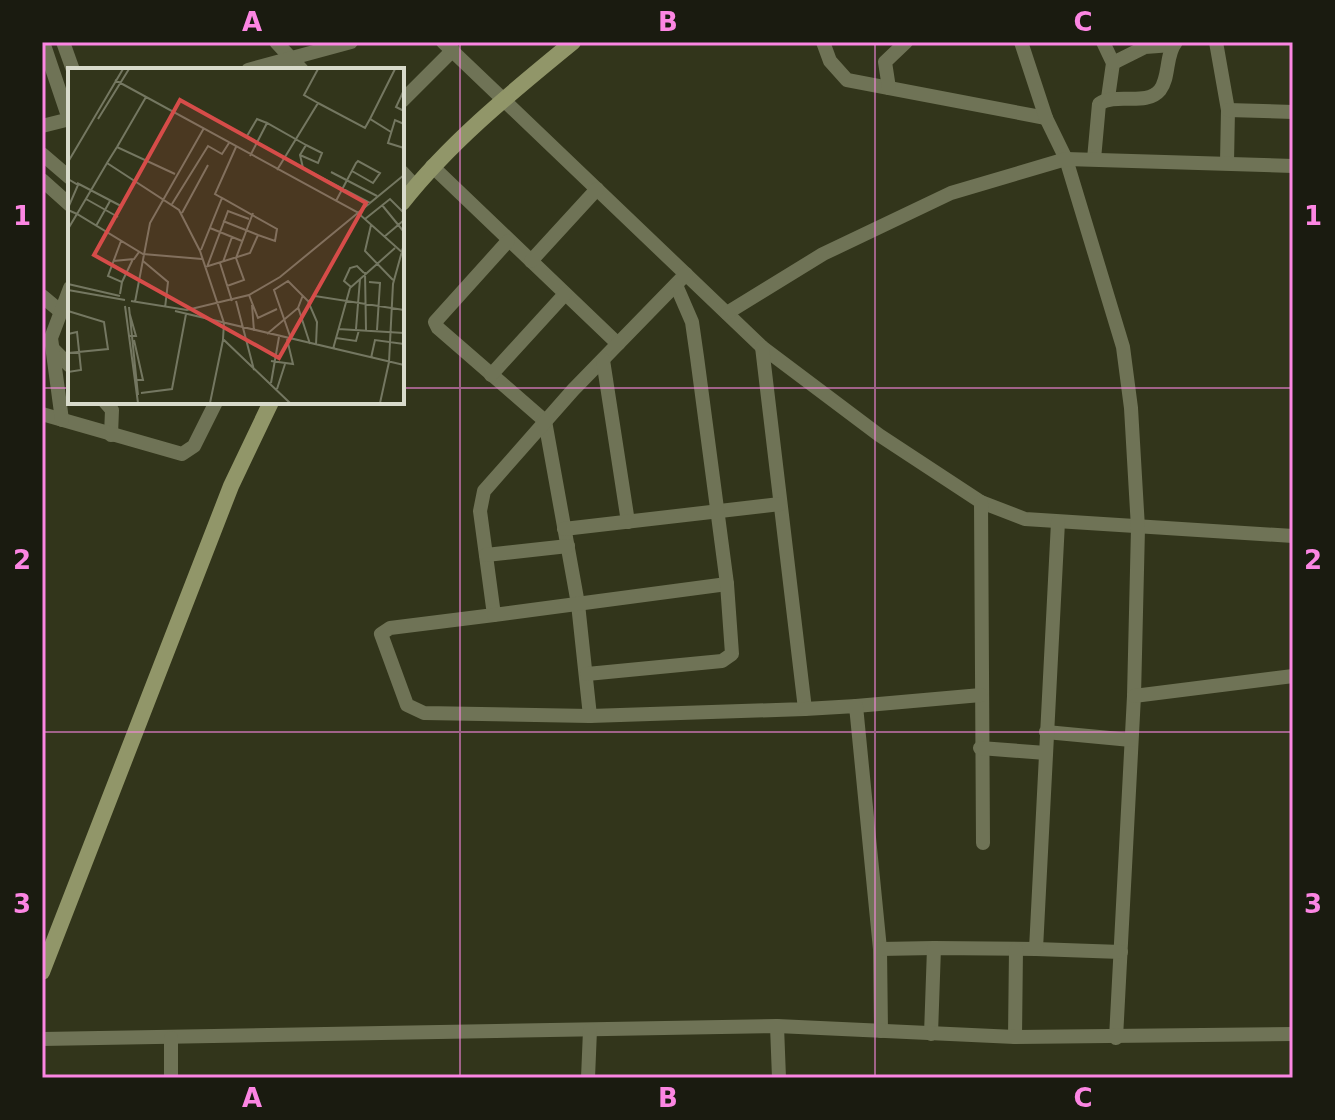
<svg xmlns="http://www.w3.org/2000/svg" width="1335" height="1120" font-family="'DejaVu Sans',sans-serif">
	<rect width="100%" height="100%" fill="#32351b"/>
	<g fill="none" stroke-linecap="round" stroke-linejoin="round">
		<!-- minor -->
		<g stroke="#6f7356" stroke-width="14">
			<polyline points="43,42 69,119"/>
			<polyline points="63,42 73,70"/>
			<polyline points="276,42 302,70"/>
			<polyline points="443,42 762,347 879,435 981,502 1025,519 1293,536"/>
			<polyline points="823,42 830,61 847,80 1046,118"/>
			<polyline points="1021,42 1046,118 1066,159 1123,347 1131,408 1138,528 1134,696 1116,1038"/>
			<polyline points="1103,42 1113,63 1108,98"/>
			<polyline points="1216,42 1228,110 1227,162"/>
			<polyline points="1113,63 1145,47 1172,45"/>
			<polyline points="248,70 351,42"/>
			<polyline points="889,88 885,62 906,42"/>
			<polyline points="402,101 453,50"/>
			<polyline points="1228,110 1293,112"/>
			<polyline points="42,126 70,119"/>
			<polyline points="42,154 70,178"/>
			<path d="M1094 159 1099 104C1116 92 1146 107 1160 90 1170 77 1165 55 1176 42"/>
			<polyline points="432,166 618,344"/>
			<polyline points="402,172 415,186"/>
			<polyline points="42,180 70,205"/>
			<polyline points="508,241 435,322 438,328 545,421 578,604 590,716"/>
			<polyline points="531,261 597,189"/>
			<polyline points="686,274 573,390 484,491 480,511 494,615 390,628 381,634 407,705 424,713 590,716 805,709 762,347"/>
			<polyline points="42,296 60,311"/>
			<polyline points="727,313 823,254 951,193 1066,159 1293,166"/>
			<polyline points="53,349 70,366"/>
			<polyline points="603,360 628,522"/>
			<polyline points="491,375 565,294"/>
			<polyline points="105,402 112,410 111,435"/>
			<polyline points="42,414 182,454 194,446 216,402"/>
			<polyline points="62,420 51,338 70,288"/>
			<polyline points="981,502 983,843"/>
			<polyline points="564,529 780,504"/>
			<polyline points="486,555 568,546"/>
			<polyline points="494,615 727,584"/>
			<polyline points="587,674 722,661 732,654 727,584 697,357 692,322 676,285"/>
			<polyline points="1134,696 1293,676"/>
			<polyline points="856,706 981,695"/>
			<polyline points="805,709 856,706 880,949 881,1031"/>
			<polyline points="1046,732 1131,740"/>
			<polyline points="980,748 1046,753"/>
			<polyline points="880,949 934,948"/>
			<polyline points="1036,949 1121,952"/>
			<polyline points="777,1026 779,1078"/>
			<polyline points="931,1034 934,948 1036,949 1058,522"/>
			<polyline points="1015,1037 1016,949"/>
			<polyline points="42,1039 777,1026 1015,1037 1293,1034"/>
			<polyline points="171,1078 171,1038"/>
			<polyline points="588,1078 590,1030"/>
		</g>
		<!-- secondary -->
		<g stroke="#919669" stroke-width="16">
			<path d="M402 203C451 141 512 92 573 42"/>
			<polyline points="42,972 231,486 271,402"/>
		</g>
	</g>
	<!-- grid -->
	<path fill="none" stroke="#fc86e3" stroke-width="2" stroke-opacity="0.55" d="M460 42V1078M875 42V1078M42 388H70M402 388H1293M42 732H1293"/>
	<!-- overview -->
	<g transform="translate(68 68)">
		<rect width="336" height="336" fill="#32351b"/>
		<path fill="none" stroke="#747761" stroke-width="2" d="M47 12 289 144 336 186M336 22 328 39 336 43M250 35 297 60 302 51 323 64M30 51 61 1M302 51 327 1M336 56 327 52 320 75 336 80M189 75 179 68 189 51 199 55M49 79 78 29M232 87 250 95 254 85 238 77M182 88 199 55 238 77 232 87 235 100 302 135M0 94 55 1M209 102 250 35 236 27 250 1M263 104 309 128M107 106 49 79 39 95 111 142 132 183 156 255 155 271 222 335M0 111 10 117 0 140M9 115 53 138M154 130 147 126 168 79M18 131 50 149M268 133 288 95 290 93 312 105 305 115 284 103M104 136 140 78 154 86 161 75M314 137 336 164M0 142 9 146 39 95M114 145 140 97M297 151 322 131 336 145M155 153 190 167M303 157 297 183 325 212M28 158 42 133M142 160 174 173M0 161 9 146 75 186 134 191M316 169 336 152M133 182 154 130 209 161 207 173 190 167 182 185 137 199M45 193 66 191 71 184M75 193 100 214 97 240M155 194 164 169M152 195 164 233M139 199 160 143 181 151M297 204 298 262M54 214 65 191M301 214 312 215 309 262M0 216 52 228M159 218 176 212 168 190 185 145M283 219 276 213 282 200 289 198 296 205M0 222 57 232M52 226 54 214 40 208 53 173M181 227 190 250 209 241M63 233 119 242 181 227 212 209 336 107M168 233 186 302M241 233 247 228 336 242M67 234 82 155 136 60M184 237 186 263M57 238 70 335M61 239 70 327M230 239 242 276M0 243 36 254 40 281 0 285M107 243 336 297M270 261 336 265M288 261 292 211M0 266 9 264 13 302 0 304M199 266 230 240 235 227M61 268H68L62 247M268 270 288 273 291 262M223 271 206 222 220 213 240 233 249 254 248 277M66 272 75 312H68M265 281 282 220 327 180M303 290 307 272 336 276M203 293 225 296 219 271M203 315 211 269M209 321 217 296M73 325 104 321 118 246M142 335 155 272M312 335 321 294 325 216 336 176"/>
		<path fill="#d64c49" fill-opacity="0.15" stroke="#d64c49" stroke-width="4" d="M112 32 298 135 211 290 26 187Z"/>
		<rect width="336" height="336" fill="none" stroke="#d8dacb" stroke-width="4"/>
	</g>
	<!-- border -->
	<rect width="1335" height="1120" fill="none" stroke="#1a1b10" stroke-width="88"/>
	<rect x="44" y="44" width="1247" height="1032" fill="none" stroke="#fc86e3" stroke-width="3"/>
	<g font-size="26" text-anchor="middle" font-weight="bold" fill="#fc86e3">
		<text x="252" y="31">A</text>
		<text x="668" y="31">B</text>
		<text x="1083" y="31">C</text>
		<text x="22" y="225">1</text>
		<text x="1313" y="225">1</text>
		<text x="22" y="569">2</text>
		<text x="1313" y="569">2</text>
		<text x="22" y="913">3</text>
		<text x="1313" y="913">3</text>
		<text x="252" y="1107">A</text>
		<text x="668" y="1107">B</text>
		<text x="1083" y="1107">C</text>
	</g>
</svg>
